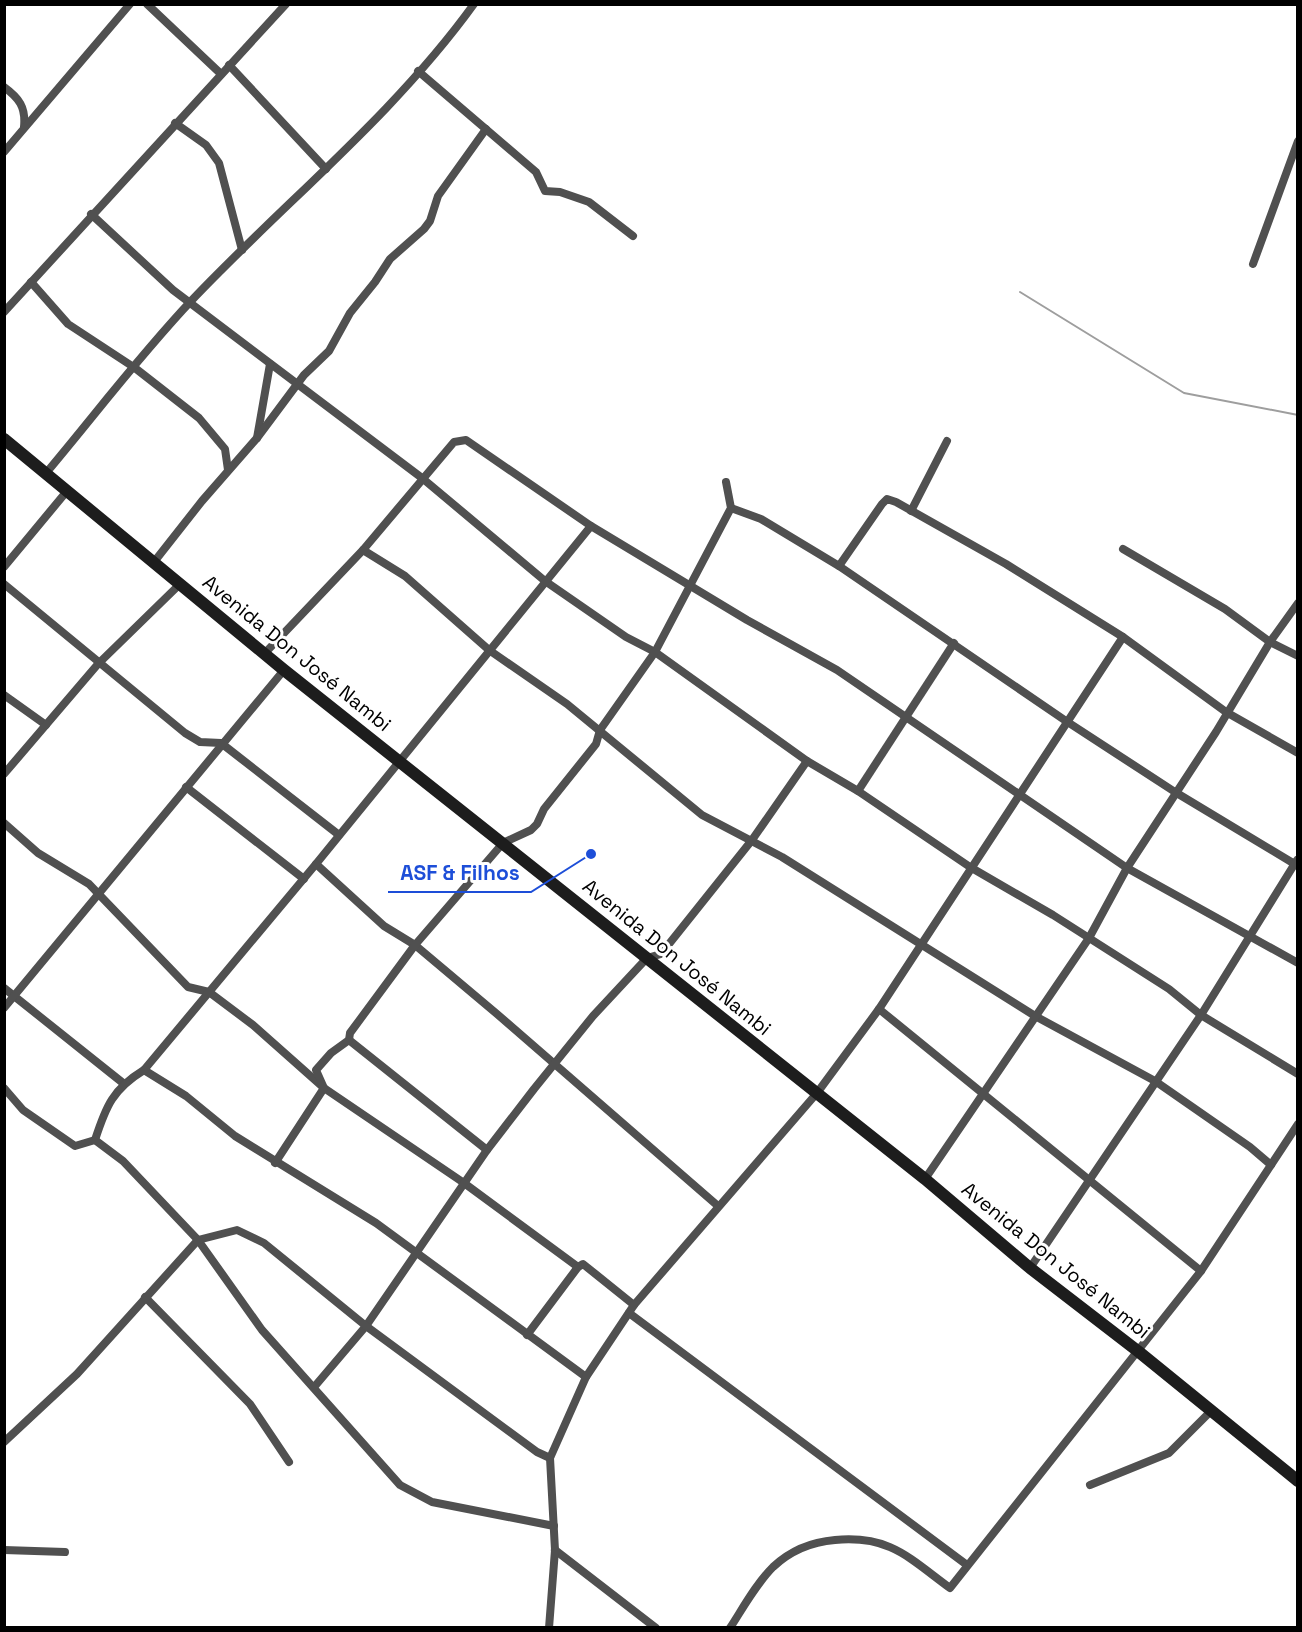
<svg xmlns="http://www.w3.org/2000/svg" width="1302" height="1632" font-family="'Space Grotesk',sans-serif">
	<rect width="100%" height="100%" fill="#fff"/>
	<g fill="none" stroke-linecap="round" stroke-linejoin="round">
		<!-- stream -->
		<polyline stroke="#9e9e9e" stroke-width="2" points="1020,292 1184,393 1298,415"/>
		<!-- street -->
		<g stroke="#505050" stroke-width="8">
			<polyline points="147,4 221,74"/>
			<polyline points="229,65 326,169"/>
			<polyline points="418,71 536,172 545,191 560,192 589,202 633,236"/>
			<path d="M4 87C19 98 26 107 24 127"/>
			<polyline points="175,123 206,145 219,163 242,250"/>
			<polyline points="4,152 130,4"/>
			<polyline points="91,214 173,290 422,478 545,581 626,637 655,652 807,761 858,791 970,867 1053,915 1169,989 1201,1015 1298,1074"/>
			<polyline points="1253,264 1298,141"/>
			<polyline points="31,282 68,324 135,368 199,418 225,449 228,470"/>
			<polyline points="4,312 286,4"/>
			<polyline points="257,438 270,364"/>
			<path d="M46 473C94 416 140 355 192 300 286 201 393 116 474 4"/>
			<polyline points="731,508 761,519 839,566 1066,721 1175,792 1298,866"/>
			<polyline points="911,511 947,441"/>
			<polyline points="1123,549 1225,609 1270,642 1298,656"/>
			<polyline points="363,550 405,576 489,650 567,704 702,815 782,857 1035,1016 1155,1081 1250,1147 1271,1165"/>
			<polyline points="154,562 202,501 257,438 304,375 329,351 350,313 375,282 390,259 424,229 430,221 438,196 486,129"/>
			<polyline points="839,566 882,504 887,499 896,502 1006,564 1123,637 1226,712 1298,753"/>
			<polyline points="4,567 67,491"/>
			<polyline points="4,584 185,733 200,742 221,743 339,835"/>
			<polyline points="265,653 363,550 454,442 466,440 591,526 747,620 837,670 1127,868 1298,963"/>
			<polyline points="4,695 46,725"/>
			<polyline points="4,774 98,664 180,584"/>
			<polyline points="186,787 304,879"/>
			<polyline points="858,791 954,643"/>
			<polyline points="4,823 38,853 89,884 188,987 209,992 253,1025 324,1088 464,1183 578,1267"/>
			<polyline points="316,864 384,926 415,945 497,1014 718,1206"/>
			<polyline points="4,988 123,1083"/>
			<polyline points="4,1008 284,670"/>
			<polyline points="879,1009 1201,1271"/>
			<polyline points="349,1040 487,1150"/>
			<polyline points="144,1070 186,1096 235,1136 376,1223 586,1377"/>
			<polyline points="4,1088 23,1110 75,1146 95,1140"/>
			<path d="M95 1140C106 1106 113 1089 144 1070L316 864 591 526"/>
			<polyline points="95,1140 123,1161 198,1240 262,1330 400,1485 432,1502 554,1526"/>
			<polyline points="275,1163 324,1088 316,1070 331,1053 349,1040 350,1033 415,945 503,843 531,830 537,824 544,809 596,744 600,730 655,652 731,508 726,482"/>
			<polyline points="925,1179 1089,938 1127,868 1216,732 1270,642 1298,603"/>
			<polyline points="1030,1268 1201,1015 1297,860"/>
			<polyline points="145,1297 250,1404 289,1462"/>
			<polyline points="629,1313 967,1565"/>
			<polyline points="527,1335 578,1267 583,1264 634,1305"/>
			<polyline points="315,1386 366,1326 487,1150 534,1089 593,1016 647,958 661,954 752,840 807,761"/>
			<polyline points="4,1442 77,1374 198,1240 237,1230 264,1243 366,1326 537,1452 550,1458"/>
			<polyline points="1090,1485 1169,1453 1212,1410"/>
			<polyline points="4,1550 65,1552"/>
			<polyline points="555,1550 656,1628"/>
			<polyline points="549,1628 555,1550 550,1458 586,1377 634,1305 817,1093 879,1009 1123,637"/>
			<path d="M730 1628C743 1608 756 1584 773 1567 790 1551 811 1542 835 1540 890 1535 909 1558 950 1588L1201 1271 1298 1124"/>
		</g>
		<!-- secondary -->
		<polyline stroke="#1d1d1d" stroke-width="12" points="4,439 284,670 925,1179 1030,1268 1139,1352 1298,1481"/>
	</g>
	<g text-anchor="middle" stroke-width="6" stroke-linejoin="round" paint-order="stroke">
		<!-- street labels -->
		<g font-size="20" fill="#000" stroke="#fff">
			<text transform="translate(297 653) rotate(39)" y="7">Avenida Don José Nambi</text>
			<text transform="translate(677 957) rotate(39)" y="7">Avenida Don José Nambi</text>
			<text transform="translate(1056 1260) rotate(39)" y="7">Avenida Don José Nambi</text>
		</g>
	</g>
	<!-- callouts -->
	<path fill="none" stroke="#1d4ed8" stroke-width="2" d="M591 854L531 892H388"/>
	<circle fill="#1d4ed8" stroke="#fff" stroke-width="2" cx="591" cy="854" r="6"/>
	<g font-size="21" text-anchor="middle" font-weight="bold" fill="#1d4ed8" stroke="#fff" stroke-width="6" stroke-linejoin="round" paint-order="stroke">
		<text x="460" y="880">ASF &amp; Filhos</text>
	</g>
	<!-- border -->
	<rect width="1302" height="1632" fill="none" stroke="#000000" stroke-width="12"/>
</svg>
